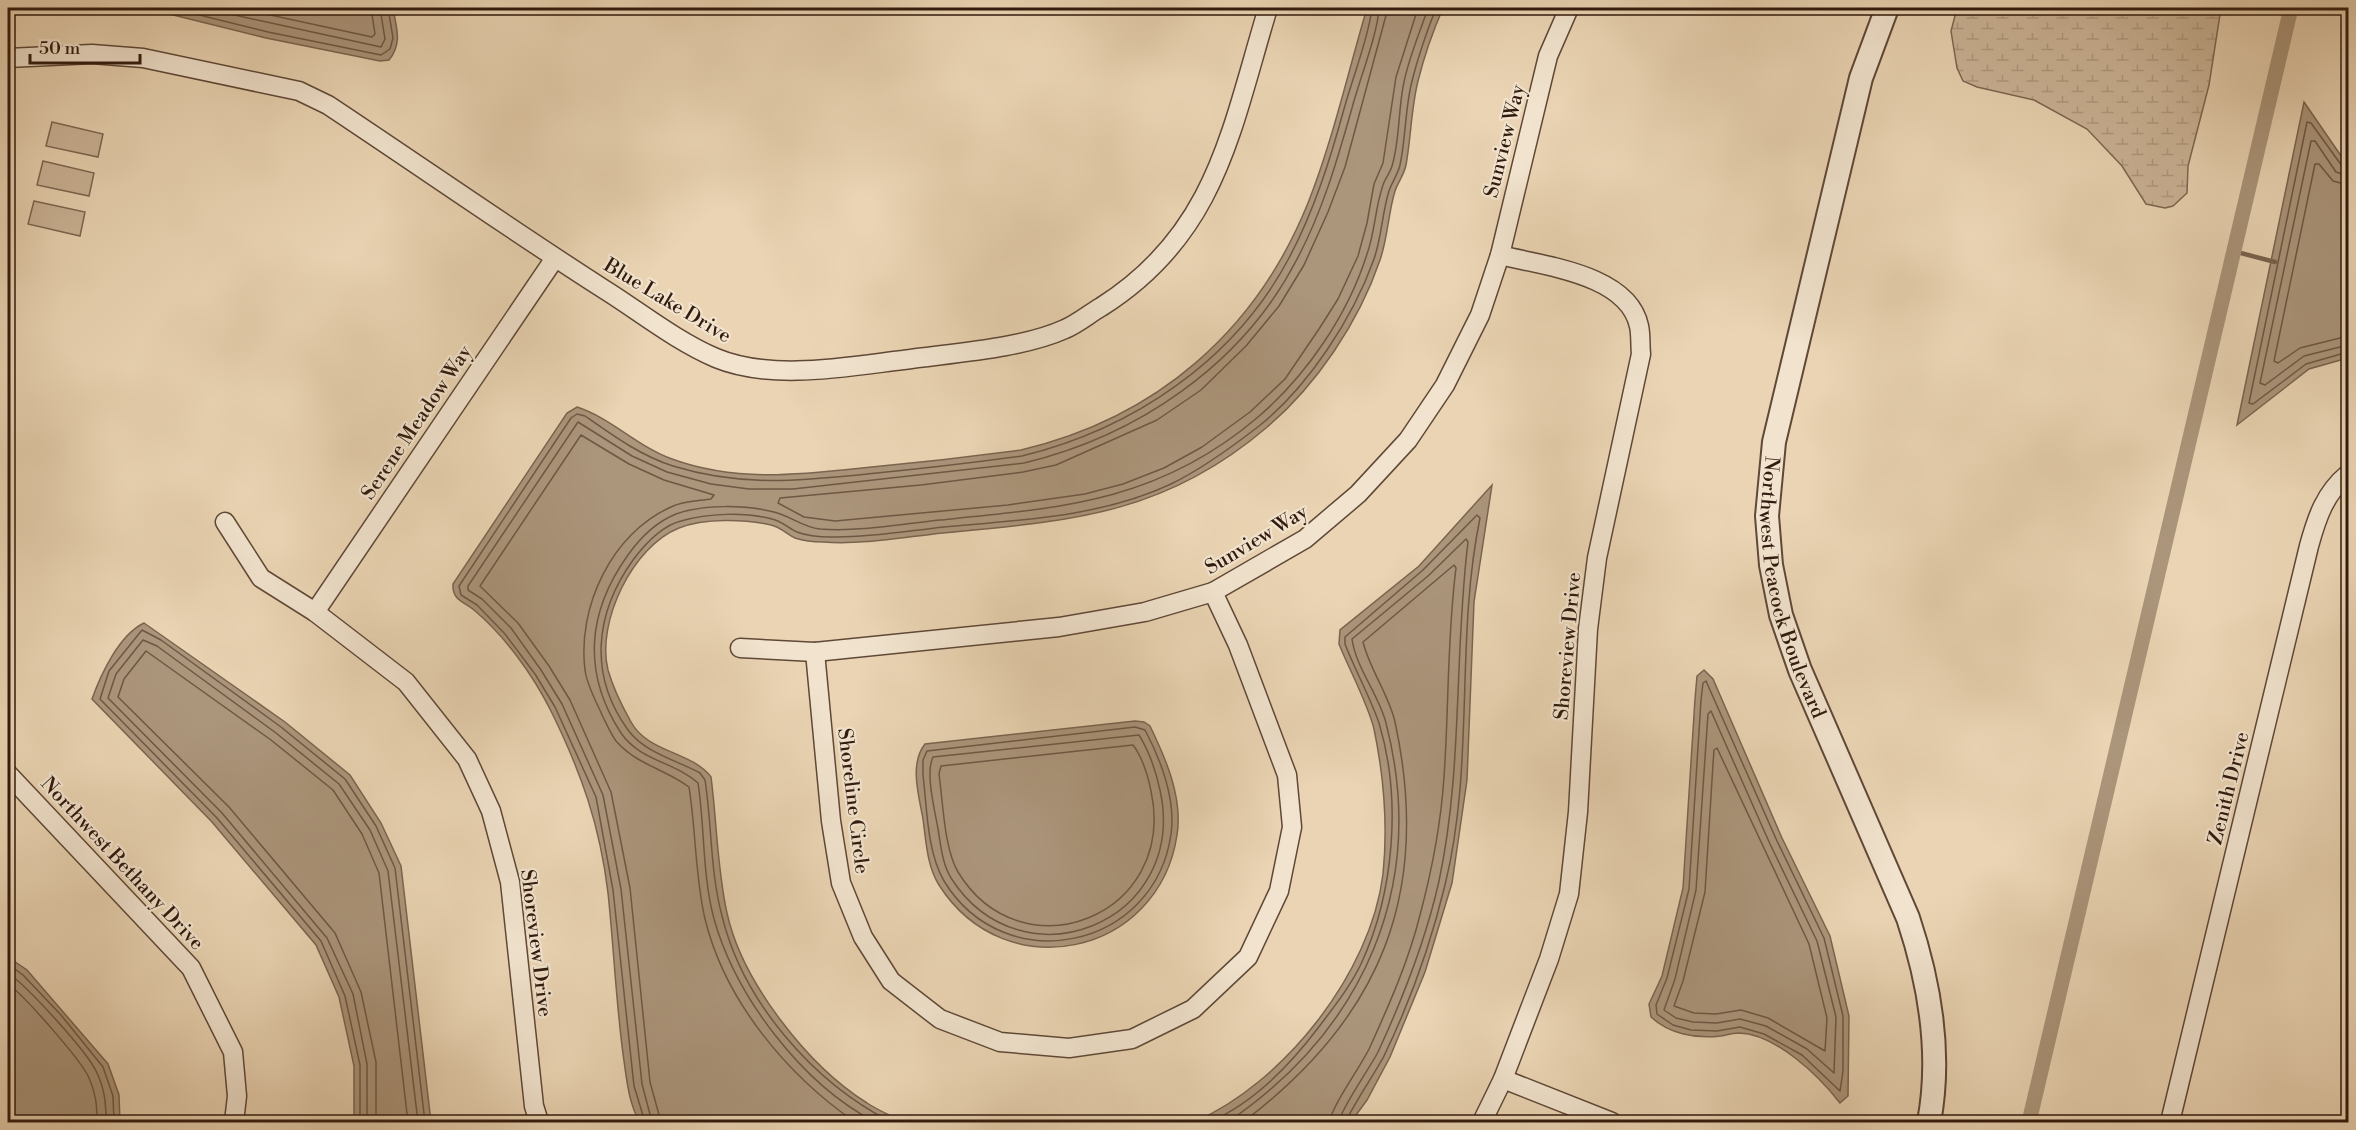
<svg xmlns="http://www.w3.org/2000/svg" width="2356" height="1130" font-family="'Libre Bodoni',serif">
	<defs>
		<pattern id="wetland-marsh" width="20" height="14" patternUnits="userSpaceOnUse" patternTransform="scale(1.5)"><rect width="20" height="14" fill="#cbb497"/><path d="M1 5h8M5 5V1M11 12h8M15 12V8" fill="none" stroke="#af9a81"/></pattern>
	</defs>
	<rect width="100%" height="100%" fill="#ead4b3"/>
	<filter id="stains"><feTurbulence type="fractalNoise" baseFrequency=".00333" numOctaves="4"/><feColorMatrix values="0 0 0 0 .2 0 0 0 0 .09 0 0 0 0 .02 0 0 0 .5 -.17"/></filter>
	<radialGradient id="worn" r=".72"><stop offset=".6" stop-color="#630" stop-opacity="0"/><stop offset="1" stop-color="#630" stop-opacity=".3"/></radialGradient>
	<!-- wetland -->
	<polygon fill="url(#wetland-marsh)" stroke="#7e6752" stroke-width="1.5" points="1957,8 2221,8 2209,85 2188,166 2187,193 2173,206 2165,208 2146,204 2122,166 2087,129 2034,100 1977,87 1963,81 1957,68 1951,31"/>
	<!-- park -->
	<g fill="#cbb497" stroke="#7e6752" stroke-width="1.5">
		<polygon points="52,122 103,134 98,157 46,146"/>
		<polygon points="43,161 94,173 89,196 37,185"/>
		<polygon points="34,201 85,212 80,236 28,224"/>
	</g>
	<!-- water -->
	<g fill="#ab957b" stroke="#7a644f" stroke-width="1.5">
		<path d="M145 8H393C396 27 403 43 389 60L380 61 266 38Z"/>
		<path d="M1367 8H1443C1433 31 1424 57 1418 81 1411 109 1411 138 1406 165 1404 175 1398 182 1395 191 1388 214 1388 237 1380 260 1359 322 1316 386 1266 428 1164 515 1070 521 943 533 904 537 862 545 823 542 814 542 804 541 795 538 787 534 780 527 771 525 745 519 704 518 679 528 633 546 596 622 608 670 613 688 622 706 631 722 648 753 691 751 711 777 717 823 717 868 727 913 742 982 808 1066 867 1103 879 1111 892 1116 904 1122H640C629 1105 627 1081 624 1061 616 1005 614 949 608 893 600 825 581 772 551 711 533 675 505 636 474 610 463 601 452 600 453 584L567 413 577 407C611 418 638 447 672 459 735 482 797 475 862 468 915 463 968 457 1021 450 1156 418 1256 332 1308 203 1333 140 1348 72 1367 8Z"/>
		<polygon points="2304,102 2348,166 2348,358 2309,369 2237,425"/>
		<path d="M1492 485 1474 602 1467 780 1452 883 1425 972 1390 1057 1367 1100 1351 1122H1194C1284 1083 1371 973 1383 874 1388 825 1384 777 1374 729 1368 704 1349 669 1339 644L1340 630 1419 566Z"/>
		<path d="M144 623 285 722 350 775 381 823 401 866 431 1122H354V1066L339 997 316 945 212 822 92 699C101 674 119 635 144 623Z"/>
		<path d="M1704 670 1713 679 1782 838 1830 936 1849 1016 1848 1096 1840 1103C1819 1076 1776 1034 1739 1033 1733 1033 1726 1035 1721 1036 1696 1039 1669 1034 1651 1017L1649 1004 1662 976 1683 888 1695 699 1697 676Z"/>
		<path d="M1135 721 1144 722 1150 726C1166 759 1183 798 1177 835 1159 956 1005 989 939 885 927 866 926 841 923 819 919 796 909 764 925 744Z"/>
		<polygon points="8,957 27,970 108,1064 119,1095 120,1122 8,1122"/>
	</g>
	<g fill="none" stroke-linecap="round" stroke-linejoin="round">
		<!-- shore -->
		<g stroke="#6e5844" stroke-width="1.5">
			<polyline points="171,8 268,32 381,55 390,49 393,38 388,8"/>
			<polyline points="202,8 381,47 385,39 380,8"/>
			<polyline points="238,8 372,37 375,34 371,8"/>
			<polyline points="1388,8 1345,167 1328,212 1304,265 1279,306 1246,346 1201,390 1157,420 1056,465 1023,472 921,485 780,498 778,503 804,517 835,521 1008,505 1085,494 1123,484 1164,468 1202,447 1250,412 1285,379 1319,329 1338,299 1358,256 1367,223 1374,184 1383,163 1396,77 1418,8"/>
			<polyline points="2348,169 2342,166 2311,123 2307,122 2249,403 2253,404 2306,364 2348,352"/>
			<polyline points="2348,176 2336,172 2315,141 2311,141 2260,383 2265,385 2304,356 2348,345"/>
			<polyline points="2348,185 2333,181 2319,164 2315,164 2274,361 2278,363 2300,348 2348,336"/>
			<polygon points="1706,681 1777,841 1824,938 1843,1016 1843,1071 1840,1091 1802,1055 1764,1034 1740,1027 1717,1031 1691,1030 1673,1025 1657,1014 1656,1005 1667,978 1689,889 1701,700 1703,683"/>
			<polygon points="1711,711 1770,844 1817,941 1836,1017 1834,1073 1807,1049 1766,1026 1740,1019 1717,1023 1693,1022 1676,1018 1664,1010 1675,979 1696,890 1708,714"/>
			<path d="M1135 727 1145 730C1161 760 1176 800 1171 834 1155 949 1005 981 944 881 927 852 927 808 923 775V760L927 751Z"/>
			<path d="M1139 735C1149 751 1156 772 1160 790 1189 923 1022 989 951 878 942 863 941 846 938 829 935 811 925 773 933 757Z"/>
			<path d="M1133 745C1142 757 1148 776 1151 791 1178 916 1022 977 958 872 944 848 943 802 939 774L941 766Z"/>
			<polygon points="1717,748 1809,944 1827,1018 1825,1051 1768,1018 1741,1010 1716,1014 1694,1013 1674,1006 1683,981 1705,892 1713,764 1714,750"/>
			<polyline points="8,964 23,975 61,1015 103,1067 113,1096 114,1122"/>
			<path d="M8 973C27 986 88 1052 97 1073 105 1090 106 1104 106 1122"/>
			<path d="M8 984C23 994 82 1061 89 1078 96 1093 97 1106 97 1122"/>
			<polyline points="360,1122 360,1065 345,996 321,941 217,818 100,699 109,671 142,630 161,640 281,727 345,779 376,826 395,868 425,1122"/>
			<polyline points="367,1122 367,1064 353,994 327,938 222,813 108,698 116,674 143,640 157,646 276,733 339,784 370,830 388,871 418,1122"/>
			<polyline points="376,1122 376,1062 361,992 335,933 229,807 118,697 124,679 146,651 271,740 333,790 362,834 379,873 408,1122"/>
			<path d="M645 1122 634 1086 613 890 596 797 555 707 535 674 505 634 477 605 461 595 459 586 571 418 577 414 585 416C612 435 641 456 673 466 741 487 798 481 867 474 919 469 971 463 1022 456 1133 429 1235 360 1289 258 1314 211 1330 160 1344 109 1352 79 1369 37 1372 8"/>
			<path d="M652 1122 642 1084 621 889 603 795 562 704 541 670 511 628 482 599 468 590V586L578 422 632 456 667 472 711 484 749 489H793L1024 463C1137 436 1242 365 1296 261 1322 213 1337 161 1352 108 1359 81 1378 33 1379 8"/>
			<path d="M661 1122 650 1082 630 888 611 792 570 700 549 666 518 623 480 586 581 435 629 464 664 480 714 495 711 499C699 501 683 501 671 507 612 533 577 607 585 670 587 686 597 703 603 717 607 725 611 734 616 741 637 765 665 769 689 787 696 831 695 876 705 919 725 1001 787 1075 855 1122"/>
			<path d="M875 1122C802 1084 736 997 714 919 702 874 705 828 698 783 675 762 640 761 621 733 582 673 587 612 628 555 640 538 656 522 676 514 703 504 746 505 774 512 791 516 802 527 820 529 859 532 901 524 940 520 1063 508 1160 501 1258 417 1306 376 1348 315 1367 254 1375 232 1375 208 1383 185 1385 179 1390 173 1392 166 1400 140 1398 109 1404 82 1409 57 1420 32 1428 8"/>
			<path d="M891 1122C813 1082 743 1002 722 916 710 871 712 825 705 780L700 773C676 760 645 753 628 730 588 675 595 613 633 560 645 544 661 526 681 521 708 513 745 512 772 519 782 521 788 528 797 532 807 536 821 537 832 537 868 538 907 531 944 527 1020 520 1101 517 1171 484 1202 469 1232 447 1259 426 1308 387 1353 318 1374 259 1382 236 1382 213 1389 191 1392 182 1398 174 1400 165 1406 137 1405 108 1412 81 1418 57 1427 31 1436 8"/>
			<path d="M1209 1122C1252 1104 1290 1065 1318 1028 1333 1008 1350 987 1361 964 1394 893 1402 799 1379 723 1370 697 1355 670 1345 644V637L1423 570 1477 515 1480 518C1455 639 1475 764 1445 885 1431 943 1410 1002 1384 1056 1378 1068 1347 1115 1346 1122"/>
			<path d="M1228 1122C1364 1029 1428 886 1386 723 1379 695 1356 668 1352 639L1428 576 1466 539 1468 542C1454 654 1463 769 1439 881 1426 939 1403 998 1378 1052 1371 1066 1339 1112 1339 1122"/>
			<path d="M1243 1122C1381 1018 1432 893 1395 722 1389 695 1370 670 1363 642L1454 565 1456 568C1447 637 1449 707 1444 777 1441 823 1432 870 1420 915 1409 960 1389 1005 1370 1047 1362 1065 1330 1108 1330 1122"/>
		</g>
		<!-- stream -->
		<polyline stroke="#7a644f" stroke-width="4.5" points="2233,251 2275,262"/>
		<!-- canal -->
		<polyline stroke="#ab957b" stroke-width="15" points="2029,1122 2291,8"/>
		<!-- minor casing -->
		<g stroke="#5f4837" stroke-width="21">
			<g id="minor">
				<path d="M8 58 92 54 143 58 299 91 328 105C420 166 510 229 602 288 639 311 676 341 716 358 771 381 846 367 903 360 951 353 1021 349 1065 329 1077 324 1089 314 1101 307 1217 234 1231 129 1268 8"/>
				<polyline points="225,522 261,578 315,612 406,682 467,759 491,811 510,882 534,1106 539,1122"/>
				<polyline points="315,612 555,258"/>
				<polyline points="740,648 815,652 1059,627 1145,612 1213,592 1305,539 1358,494 1408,440 1445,385 1480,315 1500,255 1548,56 1569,8"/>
				<polyline points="815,652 831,821 841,883 863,937 891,981 940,1019 1000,1042 1069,1048 1132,1039 1193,1009 1248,957 1279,891 1292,827 1287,775 1238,645 1213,592"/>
				<polyline points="8,774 191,968 233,1052 237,1096 234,1122"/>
				<polyline points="1503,1079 1612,1122"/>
				<path d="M1482 1122 1503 1079 1549 959 1569 894 1578 812 1588 629 1597 558 1641 354C1640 345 1641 335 1639 326 1628 274 1543 266 1500 255"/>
				<path d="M2170 1122 2309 546C2317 517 2325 493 2348 474"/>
			</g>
		</g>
		<!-- tertiary casing -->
		<g stroke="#5f4837" stroke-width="26">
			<g id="tertiary">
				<path id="s1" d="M1887 8 1861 78 1774 442 1767 516 1771 565 1781 615 1800 670 1908 918C1930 984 1942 1053 1929 1122"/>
			</g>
		</g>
		<!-- minor -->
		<use href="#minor" stroke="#f1e3ce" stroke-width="18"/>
		<!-- tertiary -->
		<use href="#tertiary" stroke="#f1e3ce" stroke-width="22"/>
	</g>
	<g text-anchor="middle" stroke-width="4.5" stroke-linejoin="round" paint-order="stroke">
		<!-- street labels -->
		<g font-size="20" fill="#311a0e" stroke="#f1e3ce">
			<text transform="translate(1504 141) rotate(-76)" y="7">Sunview Way</text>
			<text transform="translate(668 300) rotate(31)" y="7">Blue Lake Drive</text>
			<text transform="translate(416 422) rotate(-56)" y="7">Serene Meadow Way</text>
			<text transform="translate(1256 539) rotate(-31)" y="7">Sunview Way</text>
			<text dy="7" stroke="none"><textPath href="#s1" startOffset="598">Northwest Peacock Boulevard</textPath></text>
			<text transform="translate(1567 646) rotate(-85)" y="7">Shoreview Drive</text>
			<text transform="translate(2228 788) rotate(-76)" y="7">Zenith Drive</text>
			<text transform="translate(854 801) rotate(83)" y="7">Shoreline Circle</text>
			<text transform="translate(123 863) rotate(47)" y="7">Northwest Bethany Drive</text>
			<text transform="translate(537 943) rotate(83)" y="7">Shoreview Drive</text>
		</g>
	</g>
	<!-- margin -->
	<rect width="2356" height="1130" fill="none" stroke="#ead4b3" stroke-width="30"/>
	<rect x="9" y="9" width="2338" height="1112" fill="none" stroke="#311a0e" stroke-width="3"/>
	<rect x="15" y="15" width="2326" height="1100" fill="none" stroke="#311a0e" stroke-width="1.5"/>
	<!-- scale -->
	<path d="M30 54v9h110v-9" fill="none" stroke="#311a0e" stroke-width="3"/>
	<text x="39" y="54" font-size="18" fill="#311a0e" stroke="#f1e3ce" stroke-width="4.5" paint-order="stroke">50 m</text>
	<rect width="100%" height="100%" filter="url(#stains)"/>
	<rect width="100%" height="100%" fill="url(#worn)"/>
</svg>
